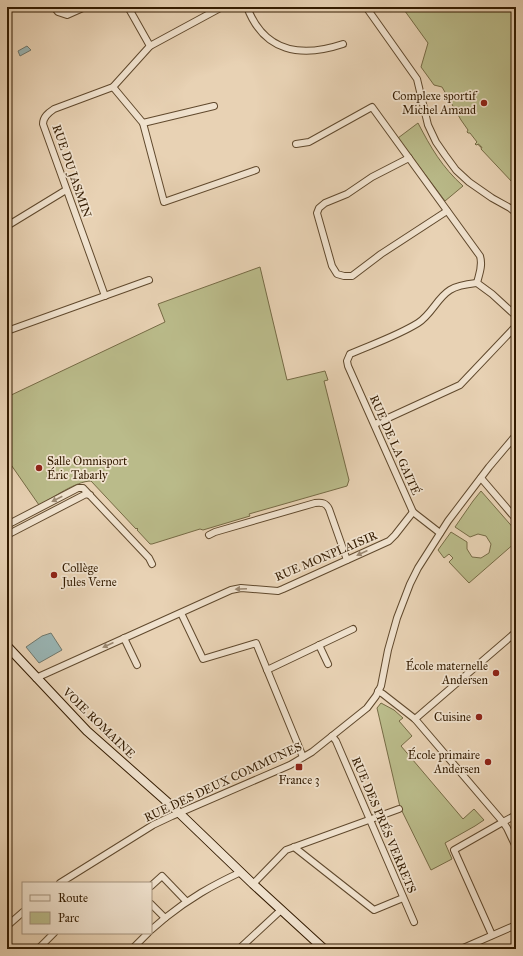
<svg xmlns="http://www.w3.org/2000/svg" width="523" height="956" font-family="'IM FELL Great Primer',serif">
	<rect width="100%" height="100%" fill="#e8d2b4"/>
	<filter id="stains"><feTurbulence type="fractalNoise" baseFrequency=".005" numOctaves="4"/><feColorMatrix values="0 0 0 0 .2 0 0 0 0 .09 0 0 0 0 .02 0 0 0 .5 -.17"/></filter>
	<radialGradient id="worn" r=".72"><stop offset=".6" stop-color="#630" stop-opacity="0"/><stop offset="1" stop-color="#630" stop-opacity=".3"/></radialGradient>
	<!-- green -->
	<g fill="#babb8a" stroke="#766b45">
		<polygon points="402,7 516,7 516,196 512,191 513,183 481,149 482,147 480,147 481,146 479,146 479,144 476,145 475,144 477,142 470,133 468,133 467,132 468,130 461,120 442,87 434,85 421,67 428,43"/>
		<path d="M418 123C431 148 442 167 463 186L445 201 398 138Z"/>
		<path d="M260 267 287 380 325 371 328 380 324 381 349 480 347 486 249 514 250 516 203 530 200 529 152 544H150L137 530 138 529 137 528 136 529 91 481C76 481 53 498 39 505L7 459V397L165 322 158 304Z"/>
		<polygon points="481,491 516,531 516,542 469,583 449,562 453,558 449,554 444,558 438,550 451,532 467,542 467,549 472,557 481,558 489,553 491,544 486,536 478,534 470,537 455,527 473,501"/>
		<polygon points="381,703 394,710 403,718 399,721 412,736 401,746 463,819 474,809 484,820 475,826 445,843 452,859 431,870 400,807 377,708"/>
	</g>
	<!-- water -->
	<g fill="#99b6b6" stroke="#70786d">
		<polygon points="27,46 31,50 20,56 18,51"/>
		<polygon points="51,633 62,650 39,663 26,647 42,636"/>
	</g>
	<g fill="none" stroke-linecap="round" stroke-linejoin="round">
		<!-- street casing -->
		<g stroke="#60492d" stroke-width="8">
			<g id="street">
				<polyline points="54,7 58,12 67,15 85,7"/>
				<polyline points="128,7 150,46"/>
				<path d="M247 7C264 52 301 58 343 44"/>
				<polyline points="366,7 417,79 428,125 436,142 445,155 456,170 469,182 492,198 510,208 516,213"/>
				<polyline points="7,9 10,7"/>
				<polyline points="113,87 143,123 164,202 256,170"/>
				<polyline points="143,123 214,106"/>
				<path d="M296 144 309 142 372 107 480 256C483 266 479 274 477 283L492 294 516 316"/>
				<polyline points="409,158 372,177 347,194 325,203 319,208 317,213 332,266 337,274 344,276 352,276 381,254 447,211"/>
				<polyline points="7,226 66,190"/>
				<path d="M105 296 43 124C43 117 48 113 54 109L113 87 150 46 222 7"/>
				<polyline points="7,331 149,280"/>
				<polyline points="375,424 460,385 515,327 516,324"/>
				<polyline points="481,478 516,519"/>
				<polyline points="7,525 78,488 83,488 149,558 152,564"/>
				<path d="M440 533 413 512 348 366 347 361 350 354C373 344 397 336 418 323 432 314 437 298 450 290 458 285 468 284 477 283"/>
				<polyline points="7,535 86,494 90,495"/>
				<path d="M209 535 215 532 315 503C322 502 326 503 329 509L347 560"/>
				<polyline points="181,613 203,659 256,643 303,757"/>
				<polyline points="124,638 137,665"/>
				<polyline points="319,645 328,664"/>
				<polyline points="267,670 353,629"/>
				<polyline points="36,678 231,590 241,588 278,591 283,589 389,541 395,535 413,512"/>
				<polyline points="378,691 383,694 415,719 503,822 516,815"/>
				<polyline points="415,719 516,632"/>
				<polyline points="332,736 336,741 414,922"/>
				<polyline points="294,847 374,910 403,898"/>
				<polyline points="60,883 153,825 172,816 290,765 312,752 367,708 376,696 381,686 388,650 397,618 410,584 418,568 448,521 489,467 516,435"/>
				<polyline points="253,884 286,850 399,809"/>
				<polyline points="151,886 162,876 186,901"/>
				<path d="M151 904 165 918C190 898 211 886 241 872"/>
				<polyline points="7,926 23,912"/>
				<polyline points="151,930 165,918"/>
				<polyline points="492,935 454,850 503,822 507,828 516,847"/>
				<polyline points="7,944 12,949"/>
				<polyline points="38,949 54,933"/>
				<polyline points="132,949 148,933"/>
				<polyline points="239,949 281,910"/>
				<polyline points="461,949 516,925"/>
			</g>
		</g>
		<!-- secondary casing -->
		<g stroke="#331b00" stroke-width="10">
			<polyline id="secondary" points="7,646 87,731 174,808 253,884 324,949"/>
		</g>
		<!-- street -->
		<use href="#street" stroke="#f0e2ce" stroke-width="6"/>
		<!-- secondary -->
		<use href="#secondary" stroke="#f0e2ce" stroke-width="8"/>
	</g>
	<!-- one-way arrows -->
	<defs><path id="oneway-solid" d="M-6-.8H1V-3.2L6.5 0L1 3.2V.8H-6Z"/></defs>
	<g fill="#9b8871">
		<use href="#oneway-solid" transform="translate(57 499) rotate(153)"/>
		<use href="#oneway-solid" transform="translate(362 553) rotate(155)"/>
		<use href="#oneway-solid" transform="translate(241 589) rotate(177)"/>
		<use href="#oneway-solid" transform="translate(108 645) rotate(156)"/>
	</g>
	<!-- markers -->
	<g fill="#8f2418" stroke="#f0e2ce" stroke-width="1.5">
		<circle cx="484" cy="103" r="4"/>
		<circle cx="39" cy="468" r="4"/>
		<circle cx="54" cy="575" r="4"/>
		<circle cx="496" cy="673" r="4"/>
		<circle cx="479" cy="717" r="4"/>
		<circle cx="488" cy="762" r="4"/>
		<rect x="295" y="763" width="8" height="8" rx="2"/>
	</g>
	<g text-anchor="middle" stroke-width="3.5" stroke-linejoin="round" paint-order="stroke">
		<!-- poi labels -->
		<g font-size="12" fill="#331b00" stroke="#f0e2ce" text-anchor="end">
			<text x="476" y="100">Complexe sportif<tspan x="476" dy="14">Michel Amand</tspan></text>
			<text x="47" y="465" text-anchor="start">Salle Omnisport<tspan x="47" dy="14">Éric Tabarly</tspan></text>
			<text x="62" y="572" text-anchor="start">Collège<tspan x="62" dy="14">Jules Verne</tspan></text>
			<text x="488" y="670">École maternelle<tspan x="488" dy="14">Andersen</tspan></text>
			<text x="471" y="721">Cuisine</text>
			<text x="480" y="759">École primaire<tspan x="480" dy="14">Andersen</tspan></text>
			<text x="299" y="784" text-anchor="middle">France 3</text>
		</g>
		<!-- street labels -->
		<g font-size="12" fill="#331b00" stroke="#f0e2ce">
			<text transform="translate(72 171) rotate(71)" y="4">RUE DU JASMIN</text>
			<text transform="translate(395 445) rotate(66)" y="4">RUE DE LA GAITÉ</text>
			<text transform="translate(326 556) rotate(-23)" y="4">RUE MONPLAISIR</text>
			<text transform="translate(99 723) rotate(44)" y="4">VOIE ROMAINE</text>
			<text transform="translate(223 782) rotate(-25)" y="4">RUE DES DEUX COMMUNES</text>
			<text transform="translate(384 825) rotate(67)" y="4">RUE DES PRÉS VERRETS</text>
		</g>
	</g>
	<!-- margin -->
	<rect width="523" height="956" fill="none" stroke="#e8d2b4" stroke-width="24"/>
	<rect x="8" y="8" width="507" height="940" fill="none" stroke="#331b00" stroke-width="2"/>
	<rect x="12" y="12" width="499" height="932" fill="none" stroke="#331b00"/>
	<!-- legend -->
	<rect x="22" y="882" width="130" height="52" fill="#f0e2ce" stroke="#a4927c"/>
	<rect x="30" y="895" width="20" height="6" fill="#f0e2ce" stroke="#a4927c"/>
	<text x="58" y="902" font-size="12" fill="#331b00">Route</text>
	<rect x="30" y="912" width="20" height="12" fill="#babb8a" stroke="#a4927c"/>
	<text x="58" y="922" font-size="12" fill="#331b00">Parc</text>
	<rect width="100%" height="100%" filter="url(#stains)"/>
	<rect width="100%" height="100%" fill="url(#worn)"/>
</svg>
